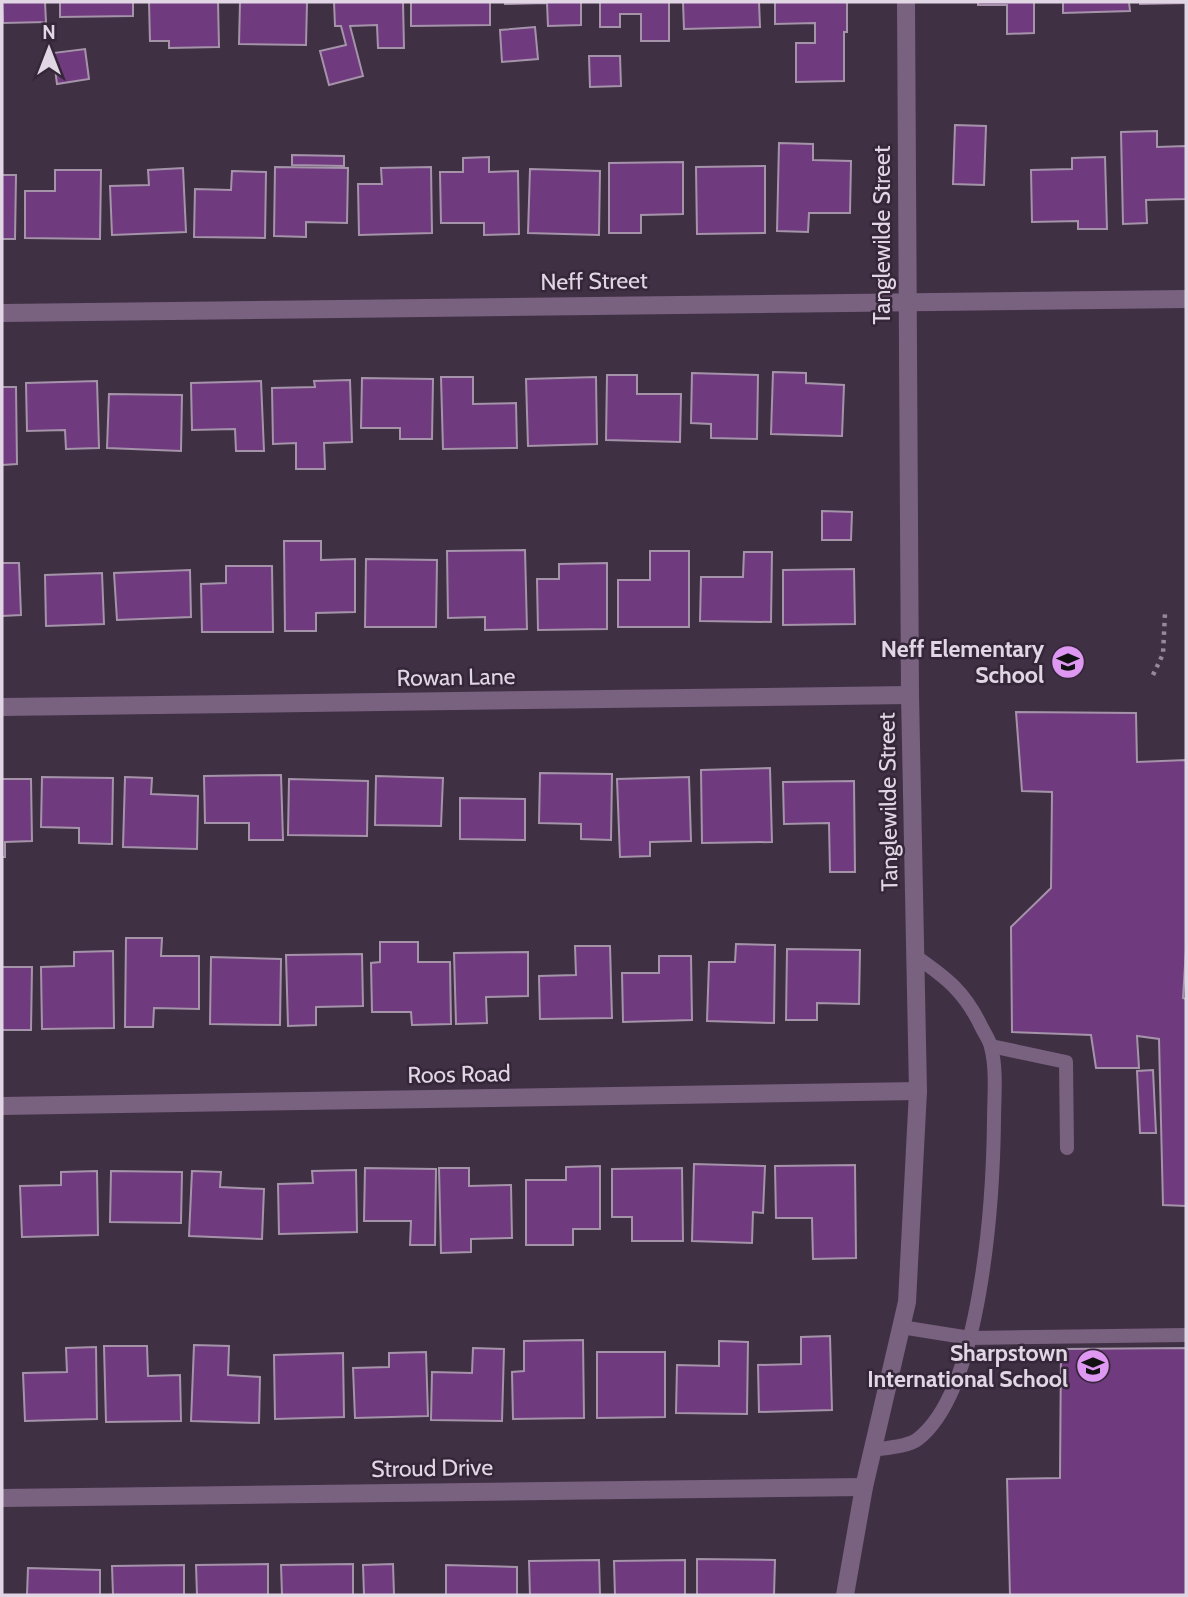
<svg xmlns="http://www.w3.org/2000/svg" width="1188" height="1597" font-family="Cabin,sans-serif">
	<rect width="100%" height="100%" fill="#403044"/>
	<!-- building -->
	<g fill="#703a7e" stroke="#a593aa" stroke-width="2">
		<polygon points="2,2 45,2 46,22 3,23"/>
		<polygon points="60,2 133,2 133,16 60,17"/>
		<polygon points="149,2 218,2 219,47 169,48 169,41 150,41"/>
		<polygon points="240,2 307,2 306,45 239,44"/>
		<polygon points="334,2 403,2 404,48 378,48 377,25 350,26 363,76 329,85 320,51 346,45 341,26 335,26"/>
		<polygon points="411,2 490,2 490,25 411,26"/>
		<polygon points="505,2 581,2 581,25 548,26 547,3 505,4"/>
		<polygon points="600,2 669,2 669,41 641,41 641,14 620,14 620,27 600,27"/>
		<polygon points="683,2 759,2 760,27 684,29"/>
		<polygon points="775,2 847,2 847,32 844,32 844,81 796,82 796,43 815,43 815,23 775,24"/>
		<polygon points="978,2 1034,2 1034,33 1007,34 1007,5 978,5"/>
		<polygon points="1063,2 1129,2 1130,11 1063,13"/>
		<polygon points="1140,2 1186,2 1186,3 1140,4"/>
		<polygon points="535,27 538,59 502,62 500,30"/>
		<polygon points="85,49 89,79 57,84 53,53"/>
		<polygon points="589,56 620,56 621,86 590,87"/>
		<polygon points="955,125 986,126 984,185 953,184"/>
		<polygon points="1157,131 1157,147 1186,146 1186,199 1146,200 1147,223 1123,224 1121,132"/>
		<polygon points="779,143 813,144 813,160 851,161 850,213 809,213 808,232 777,231"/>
		<polygon points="292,155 344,156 344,166 292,165"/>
		<polygon points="489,157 489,172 518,171 519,234 484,235 484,223 441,223 440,172 463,172 463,158"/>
		<polygon points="1105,157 1107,229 1078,229 1078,221 1032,222 1031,170 1072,169 1072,158"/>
		<polygon points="683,162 683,214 641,215 641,233 609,233 609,163"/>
		<polygon points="765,166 765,233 697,234 696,167"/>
		<polygon points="275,167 348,168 347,223 306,222 306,237 274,236"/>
		<polygon points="431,167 432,233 359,235 358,184 382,184 381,168"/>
		<polygon points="183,168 186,232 112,235 110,186 149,185 148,170"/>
		<polygon points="530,169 600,171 599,235 528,233"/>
		<polygon points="55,170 101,170 100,239 25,238 25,191 55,191"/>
		<polygon points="232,171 266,172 265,238 194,237 195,189 231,190"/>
		<polygon points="2,175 16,175 15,239 2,239"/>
		<polygon points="773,372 806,373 806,383 844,385 842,436 771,434"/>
		<polygon points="692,373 758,375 757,439 711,438 711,424 691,423"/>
		<polygon points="607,375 637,375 637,394 681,394 680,442 606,440"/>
		<polygon points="441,377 473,377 473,404 516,403 517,448 443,449"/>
		<polygon points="596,377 597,444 528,446 526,379"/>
		<polygon points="362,378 433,379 432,439 400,439 400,428 361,428"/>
		<polygon points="350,380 352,442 324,443 325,469 296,469 296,443 273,444 272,388 315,387 314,381"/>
		<polygon points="97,381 99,448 66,449 65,430 27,431 26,383"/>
		<polygon points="261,381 264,451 236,451 235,429 192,430 191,383"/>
		<polygon points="2,387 16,387 17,464 2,465"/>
		<polygon points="109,394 182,395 181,451 107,448"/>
		<polygon points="822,511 852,512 851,540 822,540"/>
		<polygon points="284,541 321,541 321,560 355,559 355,612 316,613 316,631 285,631"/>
		<polygon points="525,550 527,629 485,630 485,617 448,618 447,551"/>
		<polygon points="650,551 689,551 689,627 618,627 618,580 650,580"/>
		<polygon points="744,552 772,552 771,622 700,621 701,577 743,577"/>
		<polygon points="366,559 437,560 436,627 365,627"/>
		<polygon points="2,563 19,563 21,615 2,616"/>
		<polygon points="607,563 607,629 538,630 537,579 559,579 559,564"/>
		<polygon points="226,566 272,566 273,632 202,632 201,584 226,583"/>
		<polygon points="854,569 855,624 783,625 783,570"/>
		<polygon points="190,570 191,617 117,620 114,573"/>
		<polygon points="102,573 104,624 46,626 45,575"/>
		<polygon points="1016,712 1136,713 1137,762 1186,760 1186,949 1183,998 1186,999 1186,1206 1163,1205 1159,1039 1137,1036 1139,1068 1096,1068 1091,1035 1012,1032 1011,927 1051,888 1052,792 1022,791"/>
		<polygon points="770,768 772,842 702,843 701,770"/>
		<polygon points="540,773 612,774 611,840 581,839 581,824 539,823"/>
		<polygon points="281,775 283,840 249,840 249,823 205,823 204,776"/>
		<polygon points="376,776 443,778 441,826 375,825"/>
		<polygon points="42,777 113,778 112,844 79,843 79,828 41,827"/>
		<polygon points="125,777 152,778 151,794 198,796 197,849 123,847"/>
		<polygon points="689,777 691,841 650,842 650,856 620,857 617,779"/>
		<polygon points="2,779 31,779 32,841 5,842 5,857 2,857"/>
		<polygon points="289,779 368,781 367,836 288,835"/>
		<polygon points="854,781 855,872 830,872 829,823 784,824 783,782"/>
		<polygon points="460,798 525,799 525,840 460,839"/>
		<polygon points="126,938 162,938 161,956 199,956 199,1009 154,1008 153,1027 125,1027"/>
		<polygon points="380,942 418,942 418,962 450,962 451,1024 412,1025 411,1012 372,1012 371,963 380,962"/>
		<polygon points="736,944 775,945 774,1023 707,1021 709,962 735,962"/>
		<polygon points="575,946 610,946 612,1018 540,1019 539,976 576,975"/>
		<polygon points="787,949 860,950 859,1004 817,1003 817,1020 786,1020"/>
		<polygon points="113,951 114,1028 42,1029 41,967 74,966 74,952"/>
		<polygon points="528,952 528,996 486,997 487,1023 456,1024 454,953"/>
		<polygon points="362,954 363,1006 316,1007 316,1025 288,1026 286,955"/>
		<polygon points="659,956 691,956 692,1020 623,1022 622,973 659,973"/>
		<polygon points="211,957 281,959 280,1025 210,1024"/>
		<polygon points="2,967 32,967 31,1030 2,1030"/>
		<polygon points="1153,1070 1156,1133 1140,1133 1137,1071"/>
		<polygon points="694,1164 765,1166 763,1213 753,1212 752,1243 692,1241"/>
		<polygon points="855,1165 856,1258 813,1259 812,1218 776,1218 775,1166"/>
		<polygon points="600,1166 600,1229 573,1229 573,1245 526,1245 526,1180 566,1180 566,1167"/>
		<polygon points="365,1168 436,1169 435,1245 410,1245 411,1221 364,1221"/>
		<polygon points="439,1168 469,1168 469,1186 511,1185 512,1238 471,1239 471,1252 441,1253"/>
		<polygon points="682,1168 683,1241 632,1241 632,1217 612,1217 612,1169"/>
		<polygon points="356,1170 357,1232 279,1234 278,1184 313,1183 312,1171"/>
		<polygon points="97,1171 98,1235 22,1237 20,1186 61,1185 61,1172"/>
		<polygon points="111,1171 182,1172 181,1223 110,1222"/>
		<polygon points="192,1171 221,1172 220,1187 264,1189 262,1239 189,1236"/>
		<polygon points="830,1336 832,1410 759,1412 758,1365 801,1364 801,1337"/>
		<polygon points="583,1340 584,1418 513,1419 512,1372 524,1371 524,1341"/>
		<polygon points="719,1341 748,1342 747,1414 676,1413 677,1365 719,1366"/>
		<polygon points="194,1345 229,1346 228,1375 260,1377 259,1423 191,1421"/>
		<polygon points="104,1346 147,1346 148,1376 180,1375 181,1421 106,1422"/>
		<polygon points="96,1347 97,1419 25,1421 23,1373 67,1372 66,1348"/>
		<polygon points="473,1348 504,1349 502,1421 431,1420 432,1372 472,1373"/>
		<polygon points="1186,1348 1186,1595 1010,1595 1007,1479 1060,1478 1061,1349"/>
		<polygon points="426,1352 428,1416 355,1418 353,1368 389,1367 389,1353"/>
		<polygon points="597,1352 665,1352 665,1417 597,1418"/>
		<polygon points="343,1353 344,1417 275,1419 274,1355"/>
		<polygon points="697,1559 775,1560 774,1595 697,1595"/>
		<polygon points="599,1560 600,1595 530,1595 529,1561"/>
		<polygon points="685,1560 685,1595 615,1595 614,1561"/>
		<polygon points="268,1564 268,1595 197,1595 196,1565"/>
		<polygon points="353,1564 353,1595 282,1595 281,1565"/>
		<polygon points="393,1564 394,1595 364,1595 363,1565"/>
		<polygon points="184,1565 184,1595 113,1595 112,1566"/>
		<polygon points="446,1565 517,1567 517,1595 446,1595"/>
		<polygon points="28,1568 100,1570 100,1595 27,1595"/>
	</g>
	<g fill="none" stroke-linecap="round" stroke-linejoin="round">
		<!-- path -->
		<polyline stroke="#968999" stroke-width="4.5" stroke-dasharray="3.5 5" stroke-linecap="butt" points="1153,675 1163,654 1165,613"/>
		<!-- service -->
		<g stroke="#796180" stroke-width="14">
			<polyline points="991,1046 1066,1062 1067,1148"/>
			<polyline points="901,1327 970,1338 1186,1335"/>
			<path d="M872 1450C885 1448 908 1447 918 1439 982 1389 993 1199 994 1121 994 1098 997 1070 991 1047 990 1041 985 1034 982 1028 965 992 947 978 915 956"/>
		</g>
		<!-- minor -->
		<g stroke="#796180" stroke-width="18">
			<polyline points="2,313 1186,299"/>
			<polyline points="2,707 910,695"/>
			<polyline points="2,1106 918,1091"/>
			<polyline points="2,1498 864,1487"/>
			<polyline points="845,1595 864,1487 907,1302 918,1091 910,695 906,2"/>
		</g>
	</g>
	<!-- icons -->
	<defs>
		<g id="school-disc" transform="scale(1.75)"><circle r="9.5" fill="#df98f1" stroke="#352639"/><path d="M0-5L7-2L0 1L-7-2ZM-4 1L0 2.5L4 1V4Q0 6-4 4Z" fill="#111"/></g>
	</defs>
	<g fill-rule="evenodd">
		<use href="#school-disc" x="1068" y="662"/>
		<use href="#school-disc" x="1093" y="1366"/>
	</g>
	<g text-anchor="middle" stroke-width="5" stroke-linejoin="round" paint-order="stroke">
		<!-- street labels -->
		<g font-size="23" fill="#e1d7e4" stroke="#352639">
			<text transform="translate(882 235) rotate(-90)" y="8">Tanglewilde Street</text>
			<text transform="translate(594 281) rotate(-1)" y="8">Neff Street</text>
			<text transform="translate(456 677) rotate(-1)" y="8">Rowan Lane</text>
			<text transform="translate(888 802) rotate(-91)" y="8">Tanglewilde Street</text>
			<text transform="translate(459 1074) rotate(-1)" y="8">Roos Road</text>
			<text transform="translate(432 1468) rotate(-1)" y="8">Stroud Drive</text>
		</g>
		<!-- poi labels -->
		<g font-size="23" font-weight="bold" fill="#e1d7e4" stroke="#352639" text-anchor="end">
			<text x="1044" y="657">Neff Elementary<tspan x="1044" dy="26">School</tspan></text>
			<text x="1068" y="1361">Sharpstown<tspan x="1068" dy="26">International School</tspan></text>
		</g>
	</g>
	<!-- border -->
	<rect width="1188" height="1597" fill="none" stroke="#e1d7e4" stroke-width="7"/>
	<!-- north arrow -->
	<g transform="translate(49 49)" stroke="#352639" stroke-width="5" paint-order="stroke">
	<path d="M0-5L12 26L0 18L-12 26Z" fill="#e1d7e4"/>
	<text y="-10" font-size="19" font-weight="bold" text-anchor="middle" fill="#e1d7e4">N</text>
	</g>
</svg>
